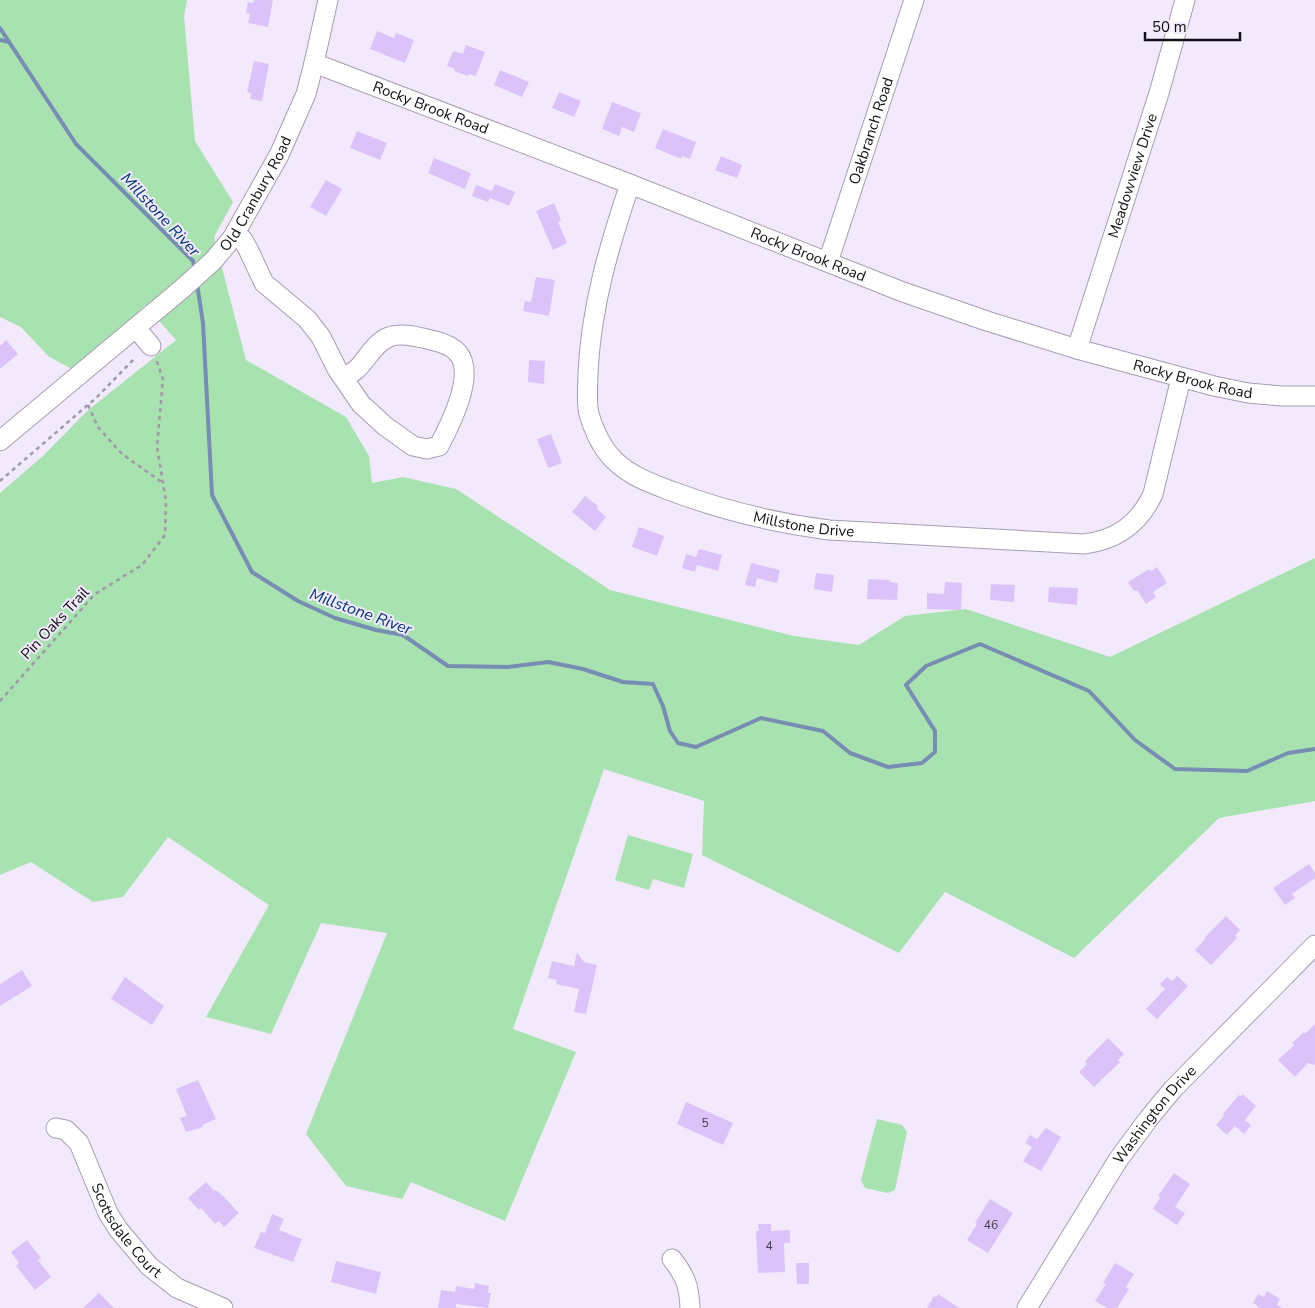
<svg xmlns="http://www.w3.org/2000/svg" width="1315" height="1308" font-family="'Nunito Sans',sans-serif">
	<rect width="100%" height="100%" fill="#f2eafc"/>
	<!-- green -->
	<g fill="#a8e2b0">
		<polygon points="0,0 187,0 184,16 195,141 233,202 214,237 246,360 346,417 369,456 372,483 403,477 456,489 610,590 794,636 859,645 905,616 966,609 1110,657 1315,558 1315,801 1219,818 1074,958 945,892 899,953 702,855 704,801 604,769 513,1029 576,1052 505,1221 411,1182 402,1199 346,1186 306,1134 387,933 321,923 271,1034 206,1017 269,905 168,837 123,897 93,902 31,862 0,875 0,493 44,455 87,411 176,340 145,305 79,373 48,356 21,327 0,317"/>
		<polygon points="628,835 693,854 684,888 653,879 649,890 615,880"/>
		<polygon points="877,1119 902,1125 907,1132 895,1190 888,1193 865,1188 861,1180"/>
	</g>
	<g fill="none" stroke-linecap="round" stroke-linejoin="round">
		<!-- stream -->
		<g stroke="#778db1" stroke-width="4">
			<polyline points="0,28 76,144 193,261 195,270"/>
			<polyline points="0,40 9,42"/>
			<polyline points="197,284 203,323 212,495 252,572 298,601 335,618 376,630 403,635 448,666 508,667 548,662 583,669 623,682 653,684 663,706 670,731 678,743 696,747 761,718 823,731 850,753 888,767 922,763 935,752 935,731 906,685 926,666 980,644 1089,691 1135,740 1175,769 1247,771 1288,753 1315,749"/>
		</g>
	</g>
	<!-- building -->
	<g fill="#dbc3f9">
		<polygon points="254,0 273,0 268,27 248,23 250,14 246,13 248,2 253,3"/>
		<polygon points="377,31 394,38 396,33 414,40 405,63 370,49"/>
		<polygon points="466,45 485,52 476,76 469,74 468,76 454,71 455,69 447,66 453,51 463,54"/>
		<polygon points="254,61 269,64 262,101 250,99 251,93 247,92"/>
		<polygon points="500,70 529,82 522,97 494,85"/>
		<polygon points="559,92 581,101 574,117 552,108"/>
		<polygon points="612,102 641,113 634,132 622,127 619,136 602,129"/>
		<polygon points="663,129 696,142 690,159 682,156 681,159 655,148"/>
		<polygon points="357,131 387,143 380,160 350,148"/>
		<polygon points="721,156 742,165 737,178 715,170"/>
		<polygon points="434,158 471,173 465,189 428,173"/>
		<polygon points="326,180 342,189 326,216 310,207"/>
		<polygon points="495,184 515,192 509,206 490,198 488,202 472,196 476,185 492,191"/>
		<polygon points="554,203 561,220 558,222 567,243 553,250 536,211"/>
		<polygon points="536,277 555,280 549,316 523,311 525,301 531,302"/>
		<polygon points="6,340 18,354 0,369 0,346"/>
		<polygon points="529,360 545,361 544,384 528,382"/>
		<polygon points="551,434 562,463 548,468 537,439"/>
		<polygon points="585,496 598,506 597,509 606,517 595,531 572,512"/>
		<polygon points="639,527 664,536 657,556 632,547"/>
		<polygon points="699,549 722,555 718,571 697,565 695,572 682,568 686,554 696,557"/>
		<polygon points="751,563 780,570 777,583 757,578 755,587 745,585"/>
		<polygon points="1157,567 1167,583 1153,592 1156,597 1146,604 1137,590 1134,591 1128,582 1149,569 1151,571"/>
		<polygon points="816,573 834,575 832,592 814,589"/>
		<polygon points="868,579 890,580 890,582 898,583 897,600 867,599"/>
		<polygon points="945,582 962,583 961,610 927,609 927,593 944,594"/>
		<polygon points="991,584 1015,585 1014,602 990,600"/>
		<polygon points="1049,587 1078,588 1077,605 1048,602"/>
		<polygon points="1309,864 1315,873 1315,878 1292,894 1295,898 1285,905 1273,888"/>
		<polygon points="1226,916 1240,930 1235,936 1237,938 1211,965 1195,950 1205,939 1204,938"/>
		<polygon points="577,952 584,962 597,965 586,1014 574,1012 579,989 556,984 557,980 548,978 552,961 574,966"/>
		<polygon points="22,970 32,986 0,1006 0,984"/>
		<polygon points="1177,976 1188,986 1157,1019 1146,1009 1165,989 1160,984 1167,977 1172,981"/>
		<polygon points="125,977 164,1006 152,1025 111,999"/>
		<polygon points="1315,1024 1315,1065 1308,1063 1295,1077 1278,1060 1294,1045 1292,1043 1304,1032 1305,1034"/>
		<polygon points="1108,1038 1124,1054 1118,1060 1120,1062 1094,1087 1079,1072 1087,1064 1085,1061"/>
		<polygon points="198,1080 216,1119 202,1125 203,1127 186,1132 180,1118 187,1116 176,1089"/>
		<polygon points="1243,1094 1256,1106 1245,1120 1251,1125 1244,1134 1235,1126 1227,1135 1216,1125 1224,1116 1223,1114 1239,1095 1241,1096"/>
		<polygon points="686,1102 733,1123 723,1145 677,1124"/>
		<polygon points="1046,1128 1061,1137 1041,1171 1023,1161 1032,1147 1025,1143 1030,1135 1037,1139"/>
		<polygon points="1174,1173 1190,1184 1175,1207 1185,1213 1177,1225 1153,1209 1160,1198 1158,1196"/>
		<polygon points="206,1182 214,1191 216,1190 224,1197 239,1213 224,1227 219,1221 215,1224 201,1208 199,1210 188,1198"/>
		<polygon points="990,1199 1013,1213 988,1253 967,1240 977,1224 975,1223"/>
		<polygon points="272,1214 284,1219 279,1230 302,1239 293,1262 254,1248 261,1232 265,1233"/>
		<polygon points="758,1224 771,1224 771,1231 790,1230 790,1243 784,1243 785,1272 758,1273 756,1231 759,1231"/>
		<polygon points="27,1240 41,1258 38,1260 51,1277 35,1290 16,1266 19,1263 11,1252"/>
		<polygon points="336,1261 381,1272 376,1294 331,1282"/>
		<polygon points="796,1263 809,1263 809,1284 797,1284"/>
		<polygon points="1115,1263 1134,1274 1126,1287 1129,1289 1117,1308 1107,1308 1095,1301 1106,1284 1103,1283"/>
		<polygon points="475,1283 489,1286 488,1293 491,1293 488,1308 456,1304 456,1308 438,1308 441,1290 455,1292 456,1286 474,1289"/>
		<polygon points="1267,1291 1280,1299 1277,1305 1282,1308 1257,1308 1258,1306 1253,1303 1258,1294 1264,1297"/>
		<polygon points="99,1293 114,1308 83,1308"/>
		<polygon points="938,1294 959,1308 927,1308 934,1296 936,1297"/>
	</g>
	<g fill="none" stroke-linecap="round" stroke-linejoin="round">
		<!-- minor casing -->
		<g stroke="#a69db2" stroke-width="21">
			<g id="minor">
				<path id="s1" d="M314 63 630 184 903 292 987 321 1077 349 1214 386 1248 393 1282 396H1315"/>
				<path id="s2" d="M630 184C609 246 591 307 588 373 588 386 586 401 589 414 594 431 602 448 614 460 631 477 653 484 674 492 725 511 775 523 829 530L1084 544C1117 540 1139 524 1153 494L1181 378"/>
				<path d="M236 234 243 240 248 249 264 283 307 319 321 337 337 369 361 404 385 426 413 446 427 449 439 446C450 425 476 375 458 353 451 345 440 342 431 340 418 337 401 332 389 337 375 342 367 359 357 369 353 372 349 375 344 378"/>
				<path id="s3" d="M828 262 914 0"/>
				<polyline points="136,328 151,346"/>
				<path id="s4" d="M1077 349 1159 93 1185 0"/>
				<path id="s5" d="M0 441 183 288 213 261 233 237 279 155 306 94 314 63 328 0"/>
				<path id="s6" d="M56 1128 66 1130 79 1143 108 1213 118 1229 149 1266 177 1288 223 1308"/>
				<path d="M672 1259C686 1277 689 1286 690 1308"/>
				<path id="s7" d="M1027 1308 1118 1160 1149 1118 1173 1089 1315 945"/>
			</g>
		</g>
		<!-- path -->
		<g stroke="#9f99a7" stroke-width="2.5" stroke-dasharray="4 4" stroke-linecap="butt">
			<polyline points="88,405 98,427 122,454 163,483"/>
			<polyline points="0,481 97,397 134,359"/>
			<polyline points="0,701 95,594 142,565 165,535 166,501 157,447 163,379 156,359"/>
		</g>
		<!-- minor -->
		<use href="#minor" stroke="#fff" stroke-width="19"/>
	</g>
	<g text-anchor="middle" stroke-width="4" stroke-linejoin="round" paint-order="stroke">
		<!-- number labels -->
		<g font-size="12" fill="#443c4f">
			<text x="705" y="1127">5</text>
			<text x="991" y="1229">46</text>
			<text x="769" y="1250">4</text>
		</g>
		<!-- street labels -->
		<g font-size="15" fill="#120f16" stroke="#f2eafc">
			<text dy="5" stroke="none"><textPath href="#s1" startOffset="125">Rocky Brook Road</textPath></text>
			<text dy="5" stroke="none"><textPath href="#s3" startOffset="138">Oakbranch Road</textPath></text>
			<text dy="5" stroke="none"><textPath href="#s4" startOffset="182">Meadowview Drive</textPath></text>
			<text dy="5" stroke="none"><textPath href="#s5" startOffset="359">Old Cranbury Road</textPath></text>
			<text dy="5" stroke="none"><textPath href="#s1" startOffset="530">Rocky Brook Road</textPath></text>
			<text dy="5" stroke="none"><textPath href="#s1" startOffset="935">Rocky Brook Road</textPath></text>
			<text dy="5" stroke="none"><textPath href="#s2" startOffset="491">Millstone Drive</textPath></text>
			<text transform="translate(55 623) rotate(-47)" y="5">Pin Oaks Trail</text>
			<text dy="5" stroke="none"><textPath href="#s7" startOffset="232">Washington Drive</textPath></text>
			<text dy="5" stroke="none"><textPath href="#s6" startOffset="129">Scottsdale Court</textPath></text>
		</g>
		<!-- water labels -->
		<g font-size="16" font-style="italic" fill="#037" stroke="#f2eafc">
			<text transform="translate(161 214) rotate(47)" y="6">Millstone River</text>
			<text transform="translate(361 611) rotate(20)" y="6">Millstone River</text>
		</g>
	</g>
	<!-- scale -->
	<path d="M1145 32v8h95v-8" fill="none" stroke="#120f16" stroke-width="2.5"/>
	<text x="1152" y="32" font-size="15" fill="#120f16" stroke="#f2eafc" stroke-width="4" paint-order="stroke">50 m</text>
</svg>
